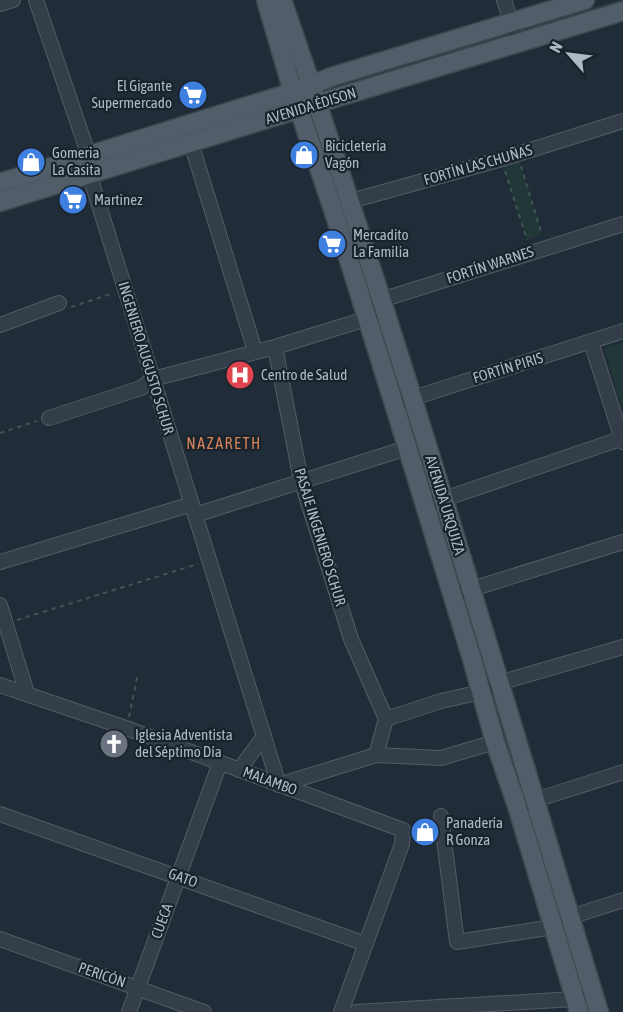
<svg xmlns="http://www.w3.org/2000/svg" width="623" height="1012" font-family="'Asap Condensed',sans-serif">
	<rect width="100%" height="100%" fill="#202c37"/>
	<!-- green -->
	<g fill="#223838">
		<polygon points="618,0 623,0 623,3 531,30 529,25"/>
		<polygon points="500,36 502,41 331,92 329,86"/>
		<polygon points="518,157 542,234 527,240 502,162"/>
		<polygon points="623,342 623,410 604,348"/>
		<polygon points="497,702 524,791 520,792 494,703"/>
	</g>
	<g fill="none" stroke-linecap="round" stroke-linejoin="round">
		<!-- minor casing -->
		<g stroke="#515c66" stroke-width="16">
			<g id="minor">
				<polyline points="36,0 89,156 89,173 279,785"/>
				<polyline points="504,0 518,44"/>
				<polyline points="0,4 13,0"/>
				<polyline points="188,133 255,351"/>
				<polyline points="340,204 502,159 623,121"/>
				<polyline points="0,325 59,303"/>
				<polyline points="591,342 623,442"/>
				<polyline points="275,347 301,480 351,639 386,719"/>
				<polyline points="394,404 623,331"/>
				<polyline points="49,418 141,388 153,379 275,347 366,319 381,300 623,224"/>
				<polyline points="435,502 623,438"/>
				<polyline points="195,515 407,448"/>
				<polyline points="0,562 192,504"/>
				<polyline points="462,592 623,542"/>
				<polyline points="0,605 27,693"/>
				<polyline points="0,685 126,728 403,830 402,844 341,1012"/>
				<polyline points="386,719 441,701 481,692 499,683 623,647"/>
				<polyline points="376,755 386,719"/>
				<polyline points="239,770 264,736"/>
				<polyline points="279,785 376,755 441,758 495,742"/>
				<polyline points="517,806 623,772"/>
				<polyline points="0,814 366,944"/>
				<polyline points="441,816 457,942 553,927 570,917 623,900"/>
				<polyline points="0,939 204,1012"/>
				<polyline points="129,1012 220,763"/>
				<polyline points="356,1012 575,999 583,996"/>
			</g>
		</g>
		<!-- major casing -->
		<g stroke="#3d4751" stroke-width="21">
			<g id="major">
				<polyline points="266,0 293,92 332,206 394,404 472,659 495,742 517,806 579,1012"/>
				<path d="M282 0C398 334 496 674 599 1012"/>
				<polyline points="0,183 293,92 334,76 585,0"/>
				<polyline points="0,202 299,109 623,11"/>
			</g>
		</g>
		<!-- path -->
		<g stroke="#3f5555" stroke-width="2" stroke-dasharray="4.5 4.5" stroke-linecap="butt">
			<polyline points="521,166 542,235"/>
			<polyline points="505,171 527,240"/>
			<polyline points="71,307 114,293"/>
			<polyline points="0,433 37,421"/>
			<polyline points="17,620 198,564"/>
			<polyline points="129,717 138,673"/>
		</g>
		<!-- minor -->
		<use href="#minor" stroke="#333e48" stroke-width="14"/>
		<!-- major -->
		<use href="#major" stroke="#515d68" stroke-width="18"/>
	</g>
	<!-- icons -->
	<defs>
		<g id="supermarket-disc" transform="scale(1.5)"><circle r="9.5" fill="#3f7fe0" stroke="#19232c"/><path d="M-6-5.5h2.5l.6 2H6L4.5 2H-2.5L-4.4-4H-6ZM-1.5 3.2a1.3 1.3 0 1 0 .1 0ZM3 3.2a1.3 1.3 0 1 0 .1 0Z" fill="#fff"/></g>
		<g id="shop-disc" transform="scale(1.5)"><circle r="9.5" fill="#3f7fe0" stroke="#19232c"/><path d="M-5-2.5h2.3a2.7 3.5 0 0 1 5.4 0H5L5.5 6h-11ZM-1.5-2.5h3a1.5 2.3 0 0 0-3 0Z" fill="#fff"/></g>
		<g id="hospital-disc" transform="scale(1.5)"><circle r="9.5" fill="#e0444e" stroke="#19232c"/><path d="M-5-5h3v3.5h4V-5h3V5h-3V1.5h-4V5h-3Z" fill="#fff"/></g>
		<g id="church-disc" transform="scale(1.5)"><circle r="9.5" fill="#6b7280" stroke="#19232c"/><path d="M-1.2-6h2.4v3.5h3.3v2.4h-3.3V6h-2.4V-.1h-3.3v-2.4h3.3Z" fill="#fff"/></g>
	</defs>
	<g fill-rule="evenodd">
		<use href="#supermarket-disc" x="193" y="95"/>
		<use href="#shop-disc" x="304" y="155"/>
		<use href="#shop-disc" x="31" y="162"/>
		<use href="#supermarket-disc" x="73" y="200"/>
		<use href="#supermarket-disc" x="332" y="244"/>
		<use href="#hospital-disc" x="240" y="375"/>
		<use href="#church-disc" x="114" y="744"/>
		<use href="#shop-disc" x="425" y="832"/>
	</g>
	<g text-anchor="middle" stroke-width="4.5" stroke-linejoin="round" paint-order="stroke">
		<!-- poi labels -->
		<g font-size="15" fill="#aeb9c5" stroke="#19232c" text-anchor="start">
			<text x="172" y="91" text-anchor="end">El Gigante<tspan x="172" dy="17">Supermercado</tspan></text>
			<text x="325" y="151">Bicicletería<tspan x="325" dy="17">Vagón</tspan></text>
			<text x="52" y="158">Gomeria<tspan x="52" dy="17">La Casita</tspan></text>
			<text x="94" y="205">Martinez</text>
			<text x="353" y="240">Mercadito<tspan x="353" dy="17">La Familia</tspan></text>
			<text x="261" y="380">Centro de Salud</text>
			<text x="135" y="740">Iglesia Adventista<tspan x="135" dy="17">del Séptimo Día</tspan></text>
			<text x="446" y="828">Panadería<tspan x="446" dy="17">R Gonza</tspan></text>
		</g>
		<!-- street labels -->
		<g font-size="15" fill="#aeb9c5" stroke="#19232c">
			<text transform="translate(311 106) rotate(-17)" y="5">AVENIDA ÉDISON</text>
			<text transform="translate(478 165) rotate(-16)" y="5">FORTÍN LAS CHUÑAS</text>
			<text transform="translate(490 265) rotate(-18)" y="5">FORTÍN WARNES</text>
			<text transform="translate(146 358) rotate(73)" y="5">INGENIERO AUGUSTO SCHUR</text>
			<text transform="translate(508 368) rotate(-17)" y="5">FORTÍN PIRIS</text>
			<text transform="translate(445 505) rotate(73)" y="5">AVENIDA URQUIZA</text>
			<text transform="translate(320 537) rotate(73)" y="5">PASAJE INGENIERO SCHUR</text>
			<text transform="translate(270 781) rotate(20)" y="5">MALAMBO</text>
			<text transform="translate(183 878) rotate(20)" y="5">GATO</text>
			<text transform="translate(162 921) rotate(-70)" y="5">CUECA</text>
			<text transform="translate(102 975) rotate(19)" y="5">PERICÓN</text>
		</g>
		<!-- neighbourhood labels -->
		<g font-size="16" letter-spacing="1.5" fill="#d4825a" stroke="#19232c">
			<text x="224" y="449">NAZARETH</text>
		</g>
	</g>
	<!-- north arrow -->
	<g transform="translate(569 54) rotate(298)" stroke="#19232c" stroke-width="4.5" paint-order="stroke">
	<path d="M0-4.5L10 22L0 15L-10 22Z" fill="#aeb9c5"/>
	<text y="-9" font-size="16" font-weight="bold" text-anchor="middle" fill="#aeb9c5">N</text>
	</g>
</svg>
